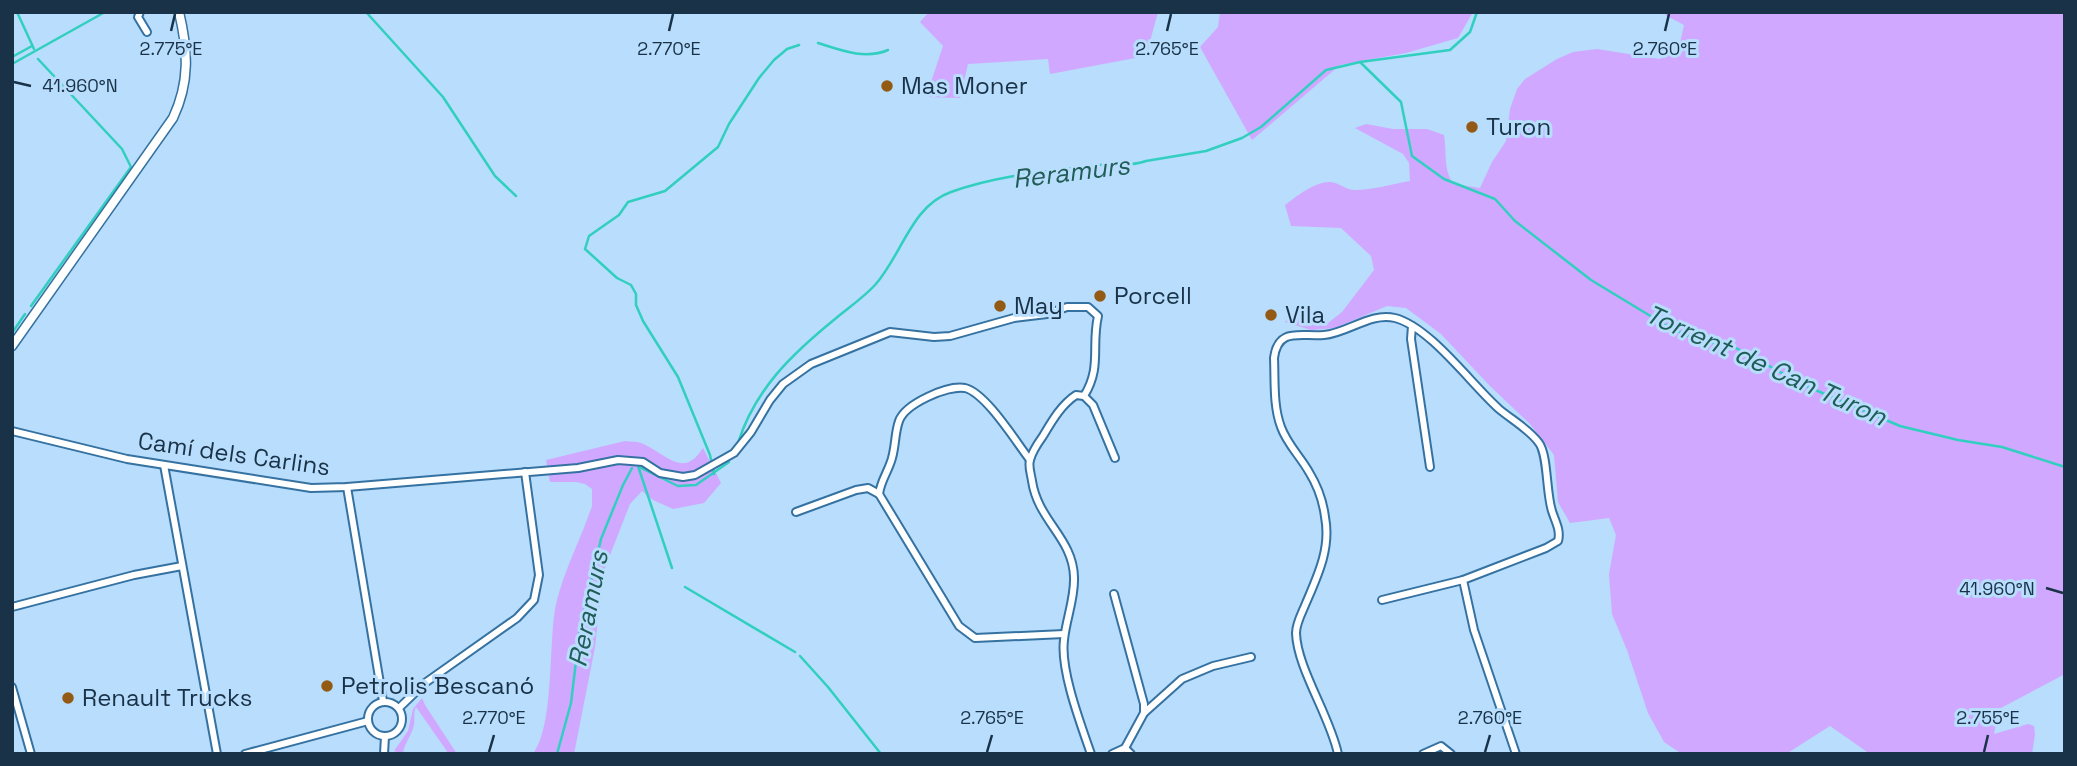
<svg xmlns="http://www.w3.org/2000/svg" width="2077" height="766" font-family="'Space Grotesk',sans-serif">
	<rect width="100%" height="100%" fill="#b8ddfd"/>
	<!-- green -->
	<g fill="#d0a8ff">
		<polygon points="929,12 1158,12 1146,56 1050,74 1048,59 968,64 960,98 929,97 931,82 943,46 920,22"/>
		<polygon points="1220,12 1473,12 1458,38 1406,53 1340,65 1252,140 1200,47 1218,27"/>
		<path d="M1670 12H2065V674L1999 709 1994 734 2028 724 2034 726 2035 734 2032 754H1870L1830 726 1786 754H1682L1664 742 1648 713 1627 650 1612 614 1609 574 1616 535 1609 518 1570 523 1558 502 1554 455 1530 424 1490 386 1441 334 1406 308 1387 306 1335 328 1311 330 1285 322 1293 314 1328 323 1342 312 1374 270 1371 256 1341 228 1291 226 1285 205C1296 197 1314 182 1329 182 1339 182 1345 190 1355 190 1372 190 1392 184 1410 181L1409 163 1403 154 1355 128 1366 124 1393 129H1427L1444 135C1447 154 1443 167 1453 184L1480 188 1492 162 1506 141 1510 109 1517 89 1525 79 1557 59 1573 52 1597 49 1660 59 1680 43 1684 25 1665 15Z"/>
		<path d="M625 441C630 442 636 441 641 443 666 453 683 480 703 448L721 483 704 503 673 509 653 500 642 491 630 504 603 573 595 647 574 754H533C555 724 548 642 556 604 564 570 581 539 592 506V489L585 484 576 482H550L546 460Z"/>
		<path d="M422 698 425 705 457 754H449L416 707C413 713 415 718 414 725 412 735 404 743 403 754L394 751 408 731 413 709Z"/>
	</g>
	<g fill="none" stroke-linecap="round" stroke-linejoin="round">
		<!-- stream -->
		<g stroke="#31cfbf" stroke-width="2.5">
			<polyline points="17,12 34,49"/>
			<polyline points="366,12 443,97 495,176 516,196"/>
			<path d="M818 43C840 50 865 60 888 50"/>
			<polyline points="12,57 32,46"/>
			<polyline points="1360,62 1401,102 1412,156 1444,179 1495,199 1515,221 1591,280 1667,326 1697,340 1734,347 1806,386 1900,426 1958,440 2002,447 2065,467"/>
			<polyline points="12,64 105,12"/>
			<polyline points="31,306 131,167 122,149 38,59"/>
			<polyline points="12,333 25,314"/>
			<path d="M738 443C755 389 792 354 835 319 848 308 863 298 875 285 902 255 911 206 951 192 998 175 1050 171 1098 165 1114 163 1131 167 1146 161L1206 151 1242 138 1261 127 1326 70 1360 62 1450 50 1470 32 1477 12"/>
			<polyline points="637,463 672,568"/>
			<polyline points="641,468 678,486 696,485 729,462"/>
			<polyline points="714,474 710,455 678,377 643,321 636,305 636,294 631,285 617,278 585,249 589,236 619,215 628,202 665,191 718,147 729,124 759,78 774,60 787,49 799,45"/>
			<polyline points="685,587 795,652"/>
			<polyline points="800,656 828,687 881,754"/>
			<polyline points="557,754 571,703 580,628 601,539 623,485 632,468"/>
		</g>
		<!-- minor casing -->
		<g stroke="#3572a1" stroke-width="10">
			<g id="minor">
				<polyline points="140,12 138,17 147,32"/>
				<polyline points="1412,326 1411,339 1430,467"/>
				<polyline points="1084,396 1093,405 1115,458"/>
				<path d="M12 431 127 459 311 488 347 487 578 468 618 460 643 462 660 473 683 477 695 475 734 453 751 432 770 400 783 384 811 364 890 332 934 337 950 336 1014 318 1047 314 1067 307H1088L1098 316C1091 347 1102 367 1084 396L1076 395C1061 405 1052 421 1043 436 1038 443 1032 452 1030 460 1028 466 1031 474 1032 481 1038 521 1073 538 1074 577 1075 598 1066 619 1064 640 1060 670 1081 725 1091 754"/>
				<path d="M1030 460C1016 442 986 393 965 388 947 385 905 404 899 421 894 435 896 450 890 464 886 475 881 481 879 494L959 626 975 638 1064 634"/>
				<polyline points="164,465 217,754"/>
				<polyline points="347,487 383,701"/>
				<polyline points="796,512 856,490 868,488 879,494"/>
				<polyline points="1114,594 1144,704 1144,713 1125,748"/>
				<polyline points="1382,600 1463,580"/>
				<polyline points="12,607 134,575 182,566"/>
				<polyline points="12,687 31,754"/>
				<circle cx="385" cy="719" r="17"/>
				<polyline points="399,708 425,683 517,618 534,600 539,575 525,472"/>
				<polyline points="1144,713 1182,679 1213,666 1251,657"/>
				<polyline points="245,754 368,721"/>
				<polyline points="384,754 385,736"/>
				<polyline points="1112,754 1125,748 1131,754"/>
				<path d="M1338 754C1330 716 1297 668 1296 633 1296 623 1302 613 1306 603 1318 575 1331 548 1325 517 1323 501 1317 485 1309 472 1300 456 1287 444 1281 427 1273 406 1275 380 1274 358 1278 327 1300 337 1324 335 1348 333 1370 312 1395 318 1430 327 1471 384 1499 409 1512 420 1529 429 1539 443 1548 455 1546 493 1552 511 1555 521 1561 530 1558 541L1546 548 1463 580 1474 630 1516 754"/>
				<polyline points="1423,754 1441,746 1451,754"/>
			</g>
		</g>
		<!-- tertiary casing -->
		<g stroke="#3572a1" stroke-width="11">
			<path id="tertiary" d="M12 346 173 118C190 82 188 50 179 12"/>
		</g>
		<!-- minor -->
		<use href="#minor" stroke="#fff" stroke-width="6"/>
		<!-- tertiary -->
		<use href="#tertiary" stroke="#fff" stroke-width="8"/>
	</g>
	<!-- ticks -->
	<path fill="none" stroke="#193247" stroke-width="2.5" d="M171 31 175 14M669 31 673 14M1167 31 1171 14M1665 31 1669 14M14 82 31 86M2046 588 2063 593M489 752 494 735M987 752 992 735M1485 752 1490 735M1984 752 1988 735"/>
	<!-- markers -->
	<g fill="#935a16" stroke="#b8ddfd" stroke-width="2.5">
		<circle cx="887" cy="86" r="7"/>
		<circle cx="1472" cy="127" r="7"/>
		<circle cx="1100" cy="296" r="7"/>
		<circle cx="1000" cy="306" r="7"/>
		<circle cx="1271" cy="315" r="7"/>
		<circle cx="327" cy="686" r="7"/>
		<circle cx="68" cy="698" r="7"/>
	</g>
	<g text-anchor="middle" stroke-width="6" stroke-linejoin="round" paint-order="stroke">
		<!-- poi labels -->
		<g font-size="24" fill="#193247" stroke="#b8ddfd" text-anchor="start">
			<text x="901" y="94">Mas Moner</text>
			<text x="1486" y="135">Turon</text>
			<text x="1114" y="304">Porcell</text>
			<text x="1014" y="314">May</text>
			<text x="1285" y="323">Vila</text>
			<text x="341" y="694">Petrolis Bescanó</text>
			<text x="82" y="706">Renault Trucks</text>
		</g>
		<!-- street labels -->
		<g font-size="24" fill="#193247" stroke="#b8ddfd">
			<text transform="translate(234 454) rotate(8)" y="8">Camí dels Carlins</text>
		</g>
		<!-- water labels -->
		<g font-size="26" font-style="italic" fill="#205d56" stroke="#b8ddfd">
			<text transform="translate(1071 172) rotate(-7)" y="9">Reramurs</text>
			<text transform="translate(1766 365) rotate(24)" y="9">Torrent de Can Turon</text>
			<text transform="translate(588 609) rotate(-79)" y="9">Reramurs</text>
		</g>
	</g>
	<g font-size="18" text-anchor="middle" fill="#193247" stroke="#b8ddfd" stroke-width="6" stroke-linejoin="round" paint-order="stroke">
		<text x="171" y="55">2.775°E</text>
		<text x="669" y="55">2.770°E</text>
		<text x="1167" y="55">2.765°E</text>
		<text x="1665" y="55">2.760°E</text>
		<text x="80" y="92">41.960°N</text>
		<text x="1997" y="595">41.960°N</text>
		<text x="494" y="724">2.770°E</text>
		<text x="992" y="724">2.765°E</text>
		<text x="1490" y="724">2.760°E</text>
		<text x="1988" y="724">2.755°E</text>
	</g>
	<!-- border -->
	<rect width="2077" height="766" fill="none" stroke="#193247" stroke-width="28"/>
</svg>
